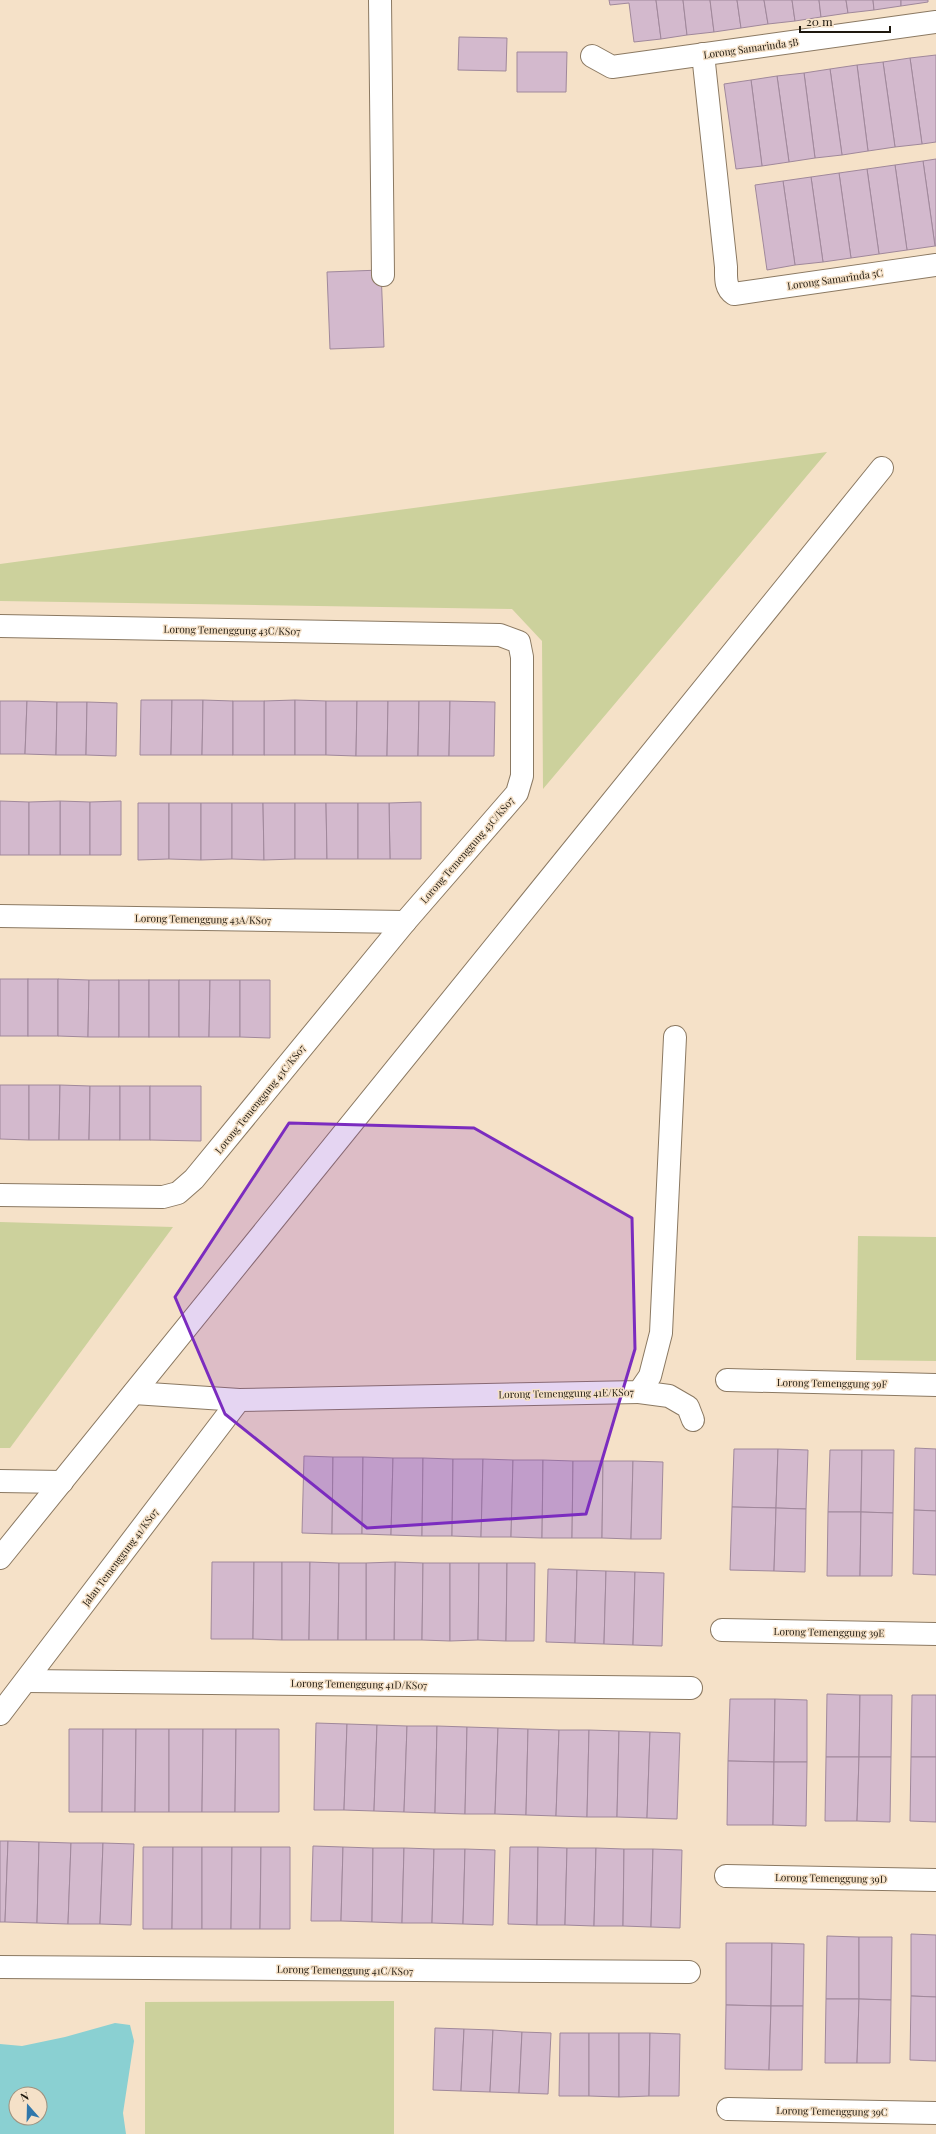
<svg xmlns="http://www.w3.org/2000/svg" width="936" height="2134" font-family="'Playfair Display',serif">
	<rect width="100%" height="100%" fill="#f5e1c8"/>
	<!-- green -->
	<g fill="#ccd19c">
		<polygon points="827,452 543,789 542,641 512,609 0,601 0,564"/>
		<polygon points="0,1222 173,1227 10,1448 0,1448"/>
		<polygon points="858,1236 936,1237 936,1361 856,1360"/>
		<polygon points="394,2001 394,2134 145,2134 145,2002"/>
	</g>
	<!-- water -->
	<path fill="#8ad0d2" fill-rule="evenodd" d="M115 2023 130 2025 134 2041 123 2113 126 2134H0V2044L22 2046 65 2037ZM16 2094H40V2118H16Z"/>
	<!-- building -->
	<g fill="#d3b9cd" stroke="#a0889b">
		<polygon points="609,0 656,0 661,39 634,42 629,3 610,5"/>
		<polygon points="656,0 683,0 687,35 661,39"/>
		<polygon points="683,0 710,0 714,32 687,35"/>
		<polygon points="710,0 737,0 741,28 714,32"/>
		<polygon points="737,0 764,0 768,24 741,28"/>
		<polygon points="764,0 792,0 795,21 768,24"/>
		<polygon points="792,0 819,0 821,17 795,21"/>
		<polygon points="819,0 846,0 848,13 821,17"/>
		<polygon points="846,0 873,0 874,10 848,13"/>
		<polygon points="873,0 901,0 901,6 874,10"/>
		<polygon points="901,0 928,0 928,2 901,6"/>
		<polygon points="459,37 507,38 506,71 458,70"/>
		<polygon points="517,52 567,52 566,92 517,92"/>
		<polygon points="936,55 936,142 922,144 910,58"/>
		<polygon points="910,58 922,144 895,147 883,62"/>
		<polygon points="883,62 895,147 868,151 857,65"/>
		<polygon points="857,65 868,151 842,155 830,69"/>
		<polygon points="830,69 842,155 815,158 804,73"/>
		<polygon points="804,73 815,158 789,162 777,76"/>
		<polygon points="777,76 789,162 762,166 751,80"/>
		<polygon points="751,80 762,166 736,169 724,84"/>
		<polygon points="936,159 936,246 935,246 923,161"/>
		<polygon points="923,161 935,246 907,250 895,165"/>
		<polygon points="895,165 907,250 879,254 867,169"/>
		<polygon points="867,169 879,254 851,258 839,173"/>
		<polygon points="839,173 851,258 823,262 811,177"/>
		<polygon points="811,177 823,262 795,265 783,181"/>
		<polygon points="783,181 795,265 767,270 755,185"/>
		<polygon points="381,270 384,347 330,349 327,272"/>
		<polygon points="141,700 172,700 171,755 140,755"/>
		<polygon points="172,700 203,700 202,755 171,755"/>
		<polygon points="203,700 233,701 233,755 202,755"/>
		<polygon points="295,700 295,755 264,755 264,701"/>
		<polygon points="295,700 326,701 326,755 295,755"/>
		<polygon points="0,701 27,701 25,754 0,754"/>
		<polygon points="27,701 57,702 56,755 25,754"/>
		<rect x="233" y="701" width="31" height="54"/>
		<polygon points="326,701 357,701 356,756 326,755"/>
		<polygon points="357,701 388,701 387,756 356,756"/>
		<polygon points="388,701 419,701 418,756 387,756"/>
		<polygon points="419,701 450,701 449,756 418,756"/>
		<polygon points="450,701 495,702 494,756 449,756"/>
		<polygon points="57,702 87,702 86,755 56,755"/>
		<polygon points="87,702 117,703 116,756 86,755"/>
		<polygon points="0,801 29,802 29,855 0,855"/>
		<polygon points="60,801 90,802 90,855 60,855"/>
		<polygon points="60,801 60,855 29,855 29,802"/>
		<polygon points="121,801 121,855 90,855 90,802"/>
		<polygon points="421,802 421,859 390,859 389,803"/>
		<polygon points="138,803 169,803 169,859 138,860"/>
		<polygon points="169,803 201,803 201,860 169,859"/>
		<polygon points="201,803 232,803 232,859 201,860"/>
		<polygon points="232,803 263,803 264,860 232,859"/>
		<polygon points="263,803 295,803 295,859 264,860"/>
		<polygon points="295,803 326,803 327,859 295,859"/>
		<polygon points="326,803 358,803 358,859 327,859"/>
		<polygon points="358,803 389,803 390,859 358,859"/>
		<rect x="0" y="979" width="28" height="57"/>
		<rect x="28" y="979" width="30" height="57"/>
		<polygon points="58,979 89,980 88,1037 58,1036"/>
		<polygon points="89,980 119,980 119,1037 88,1037"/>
		<rect x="119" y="980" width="30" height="57"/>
		<rect x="149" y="980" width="30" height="57"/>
		<polygon points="179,980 210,980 209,1037 179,1037"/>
		<polygon points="210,980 240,980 240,1037 209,1037"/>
		<polygon points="240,980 270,980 270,1038 240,1037"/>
		<polygon points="0,1085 29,1085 29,1140 0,1139"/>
		<polygon points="29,1085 60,1085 59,1140 29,1140"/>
		<polygon points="60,1085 90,1086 89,1140 59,1140"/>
		<polygon points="90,1086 120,1086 120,1140 89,1140"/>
		<rect x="120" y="1086" width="30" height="54"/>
		<polygon points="150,1086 201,1086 201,1141 150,1140"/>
		<polygon points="915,1448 936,1449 936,1511 914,1510"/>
		<polygon points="734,1449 778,1449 776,1508 732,1507"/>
		<polygon points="778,1449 808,1450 806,1509 776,1508"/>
		<polygon points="830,1450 862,1450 861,1512 828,1512"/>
		<polygon points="862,1450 894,1450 893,1513 861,1512"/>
		<polygon points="304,1456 333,1457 332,1534 302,1533"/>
		<polygon points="333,1457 363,1457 362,1534 332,1534"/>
		<polygon points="363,1457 393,1458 391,1535 362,1534"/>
		<polygon points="393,1458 423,1458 422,1536 391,1535"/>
		<polygon points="423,1458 453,1459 452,1536 422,1536"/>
		<polygon points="453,1459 483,1459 481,1537 452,1536"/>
		<polygon points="483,1459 513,1460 511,1537 481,1537"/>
		<polygon points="513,1460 543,1460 542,1538 511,1537"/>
		<polygon points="543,1460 573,1461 572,1538 542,1538"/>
		<polygon points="573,1461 603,1461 602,1538 572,1538"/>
		<polygon points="603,1461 633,1461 631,1539 602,1538"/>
		<polygon points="633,1461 663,1462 661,1539 631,1539"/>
		<polygon points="732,1507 776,1508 774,1571 730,1570"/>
		<polygon points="776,1508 806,1509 805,1572 774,1571"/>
		<polygon points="914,1510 936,1511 936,1575 913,1574"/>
		<polygon points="828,1512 861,1512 860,1576 827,1576"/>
		<polygon points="861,1512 893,1513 892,1576 860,1576"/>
		<polygon points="212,1562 254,1562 253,1639 211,1639"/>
		<polygon points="254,1562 282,1562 282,1640 253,1639"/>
		<polygon points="282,1562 310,1562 309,1640 282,1640"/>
		<polygon points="310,1562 339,1563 338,1640 309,1640"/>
		<polygon points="395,1562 423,1563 422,1640 394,1640"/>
		<polygon points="395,1562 394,1640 366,1640 366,1563"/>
		<polygon points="339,1563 366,1563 366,1640 338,1640"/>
		<polygon points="423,1563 450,1563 450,1641 422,1640"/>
		<polygon points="450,1563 479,1563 478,1640 450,1641"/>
		<polygon points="479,1563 507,1563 506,1641 478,1640"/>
		<polygon points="507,1563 535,1563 534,1641 506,1641"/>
		<polygon points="548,1569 577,1570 575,1643 546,1642"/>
		<polygon points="577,1570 606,1571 604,1644 575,1643"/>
		<polygon points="606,1571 635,1572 633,1645 604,1644"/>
		<polygon points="635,1572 664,1573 662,1646 633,1645"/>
		<polygon points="827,1694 860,1695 859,1757 826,1757"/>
		<polygon points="860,1695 892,1695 891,1757 859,1757"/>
		<polygon points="912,1695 936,1695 936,1757 911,1757"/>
		<polygon points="730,1699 775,1699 774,1762 728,1761"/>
		<polygon points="775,1699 807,1700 807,1762 774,1762"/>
		<polygon points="316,1723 347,1724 344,1810 314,1810"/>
		<polygon points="347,1724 377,1725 374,1811 344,1810"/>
		<polygon points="377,1725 407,1726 404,1812 374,1811"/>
		<polygon points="407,1726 437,1726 435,1813 404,1812"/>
		<polygon points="437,1726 467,1727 465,1814 435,1813"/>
		<polygon points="467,1727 498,1728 495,1814 465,1814"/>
		<polygon points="498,1728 528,1729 526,1815 495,1814"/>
		<polygon points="69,1729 103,1729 102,1812 69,1812"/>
		<polygon points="103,1729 136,1729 135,1812 102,1812"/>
		<polygon points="136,1729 169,1729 169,1812 135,1812"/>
		<polygon points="169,1729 203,1729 202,1812 169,1812"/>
		<polygon points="203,1729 236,1729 235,1812 202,1812"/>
		<polygon points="236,1729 279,1729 279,1812 235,1812"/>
		<polygon points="528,1729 559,1730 556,1816 526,1815"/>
		<polygon points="559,1730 589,1730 587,1817 556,1816"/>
		<polygon points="589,1730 619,1731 617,1817 587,1817"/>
		<polygon points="619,1731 650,1732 647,1818 617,1817"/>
		<polygon points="650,1732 680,1733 677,1819 647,1818"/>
		<polygon points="826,1757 859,1757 857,1821 825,1821"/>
		<polygon points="859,1757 891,1757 890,1822 857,1821"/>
		<polygon points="911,1757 936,1757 936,1822 910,1821"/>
		<polygon points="728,1761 774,1762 773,1825 727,1825"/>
		<polygon points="774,1762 807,1762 806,1826 773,1825"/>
		<polygon points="0,1841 8,1841 5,1922 0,1922"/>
		<polygon points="8,1841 39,1842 37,1923 5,1922"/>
		<polygon points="39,1842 71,1843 68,1924 37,1923"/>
		<polygon points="71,1843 103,1843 100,1924 68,1924"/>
		<polygon points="103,1843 134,1844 131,1925 100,1924"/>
		<polygon points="313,1846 343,1847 341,1921 311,1921"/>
		<polygon points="143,1847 173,1847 172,1929 143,1929"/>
		<polygon points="173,1847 202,1847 202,1929 172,1929"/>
		<polygon points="202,1847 232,1847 231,1929 202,1929"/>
		<polygon points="232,1847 261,1847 260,1929 231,1929"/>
		<polygon points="261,1847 290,1847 290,1929 260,1929"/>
		<polygon points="343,1847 373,1848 372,1922 341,1921"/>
		<polygon points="510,1847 538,1847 537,1925 508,1924"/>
		<polygon points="538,1847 567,1848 565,1925 537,1925"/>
		<polygon points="373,1848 404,1848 402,1923 372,1922"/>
		<polygon points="404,1848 434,1849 432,1923 402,1923"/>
		<polygon points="567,1848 596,1848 594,1926 565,1925"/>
		<polygon points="596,1848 624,1849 623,1926 594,1926"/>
		<polygon points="434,1849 465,1849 463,1924 432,1923"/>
		<polygon points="465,1849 495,1850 493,1925 463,1924"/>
		<polygon points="624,1849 653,1849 651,1927 623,1926"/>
		<polygon points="653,1849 682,1850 680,1928 651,1927"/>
		<polygon points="911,1934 936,1935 936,1997 911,1996"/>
		<polygon points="827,1936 859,1937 859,1999 826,1999"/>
		<polygon points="859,1937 892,1937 891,2000 859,1999"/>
		<polygon points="726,1943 772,1943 771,2006 726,2005"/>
		<polygon points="772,1943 804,1944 803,2006 771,2006"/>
		<polygon points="911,1996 936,1997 936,2061 910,2060"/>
		<polygon points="826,1999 859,1999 857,2063 825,2063"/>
		<polygon points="859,1999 891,2000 890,2063 857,2063"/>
		<polygon points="726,2005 771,2006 769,2070 725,2069"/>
		<polygon points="771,2006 803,2006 802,2070 769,2070"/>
		<polygon points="435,2028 464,2029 461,2091 433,2090"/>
		<polygon points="464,2029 493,2030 490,2092 461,2091"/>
		<polygon points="493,2030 522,2032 519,2093 490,2092"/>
		<polygon points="522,2032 551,2033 548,2094 519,2093"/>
		<polygon points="560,2033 589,2033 589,2096 559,2096"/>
		<polygon points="589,2033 619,2033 619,2097 589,2096"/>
		<polygon points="619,2033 650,2033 649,2096 619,2097"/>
		<polygon points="650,2033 680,2034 679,2096 649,2096"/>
	</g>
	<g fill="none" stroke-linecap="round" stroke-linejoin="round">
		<!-- minor casing -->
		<g stroke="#8b7962" stroke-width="24">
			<g id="minor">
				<polyline points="380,0 383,275"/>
				<path d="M703 54 726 267C726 278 725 288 734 294L936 265"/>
				<polyline points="592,56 612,67 936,22"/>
				<polyline points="0,626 500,635 519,642 522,657 522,776 517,793 405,922 194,1179 178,1193 163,1197 0,1195"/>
				<polyline points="0,916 405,922"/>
				<polyline points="727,1380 936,1385"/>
				<polyline points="639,1392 669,1396 688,1407 693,1420"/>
				<polyline points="134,1393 239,1400 639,1392 650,1376 661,1333 675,1037"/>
				<polyline points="0,1481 62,1482"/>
				<polyline points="0,1558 882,468"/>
				<polyline points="722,1630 936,1634"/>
				<polyline points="27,1681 691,1688"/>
				<polyline points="0,1714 239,1400"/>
				<polyline points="726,1876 936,1880"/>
				<polyline points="0,1967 689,1972"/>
				<polyline points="728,2109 936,2113"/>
			</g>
		</g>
		<!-- minor -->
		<use href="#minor" stroke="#fff" stroke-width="22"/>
	</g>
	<!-- marked area -->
	<path fill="#7b2cbf" fill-opacity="0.2" stroke="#7b2cbf" stroke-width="3" stroke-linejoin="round" d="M289 1123 474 1128 632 1218 635 1349 586 1514 367 1528 225 1414 175 1297Z"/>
	<g text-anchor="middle" stroke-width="3" stroke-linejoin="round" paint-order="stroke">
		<!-- street labels -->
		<g font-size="10" fill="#1e180e" stroke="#f5e1c8">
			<text transform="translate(751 48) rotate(-8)" y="4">Lorong Samarinda 5B</text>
			<text transform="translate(835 279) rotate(-8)" y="4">Lorong Samarinda 5C</text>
			<text transform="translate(232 630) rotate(1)" y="4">Lorong Temenggung 43C/KS07</text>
			<text transform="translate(467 850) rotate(-49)" y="4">Lorong Temenggung 43C/KS07</text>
			<text transform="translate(203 919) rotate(1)" y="4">Lorong Temenggung 43A/KS07</text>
			<text transform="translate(260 1099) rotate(-51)" y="4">Lorong Temenggung 43C/KS07</text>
			<text transform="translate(832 1383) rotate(1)" y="4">Lorong Temenggung 39F</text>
			<text transform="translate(566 1393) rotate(-1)" y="4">Lorong Temenggung 41E/KS07</text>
			<text transform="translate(120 1557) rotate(-53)" y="4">Jalan Temenggung 41/KS07</text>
			<text transform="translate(829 1632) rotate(1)" y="4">Lorong Temenggung 39E</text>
			<text transform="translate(359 1684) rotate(1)" y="4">Lorong Temenggung 41D/KS07</text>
			<text transform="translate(831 1878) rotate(1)" y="4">Lorong Temenggung 39D</text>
			<text transform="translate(345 1970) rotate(1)" y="4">Lorong Temenggung 41C/KS07</text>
			<text transform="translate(832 2111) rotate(1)" y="4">Lorong Temenggung 39C</text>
		</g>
	</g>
	<!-- north arrow -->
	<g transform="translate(28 2106) rotate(340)"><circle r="19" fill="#f5e1c8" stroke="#9f917e"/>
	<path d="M0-3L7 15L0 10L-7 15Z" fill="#3077ab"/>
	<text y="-6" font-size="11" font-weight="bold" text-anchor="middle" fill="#1e180e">N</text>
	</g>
	<!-- scale -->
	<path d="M800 26v6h90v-6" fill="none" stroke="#1e180e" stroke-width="2"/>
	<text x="806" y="26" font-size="12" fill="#1e180e" stroke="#f5e1c8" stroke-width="3" paint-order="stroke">20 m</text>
</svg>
